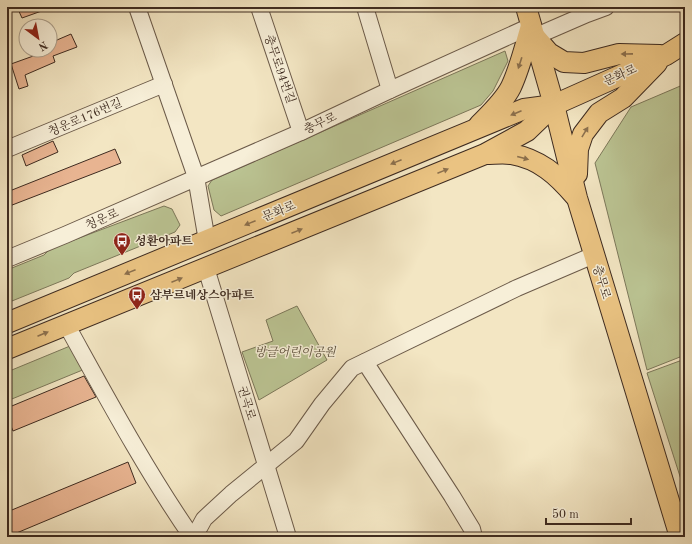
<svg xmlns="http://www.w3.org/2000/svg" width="692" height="544" font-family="'Old Standard TT','Noto Serif KR',serif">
	<rect width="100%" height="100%" fill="#f3e6c3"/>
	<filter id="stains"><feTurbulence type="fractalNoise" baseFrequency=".005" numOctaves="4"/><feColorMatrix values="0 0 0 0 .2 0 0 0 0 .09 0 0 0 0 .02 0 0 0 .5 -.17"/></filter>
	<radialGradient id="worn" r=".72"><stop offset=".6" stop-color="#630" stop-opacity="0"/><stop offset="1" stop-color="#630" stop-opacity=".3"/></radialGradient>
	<!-- green -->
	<g fill="#bbc493" stroke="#7c785a">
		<polygon points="505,51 508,61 493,91 481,105 221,216 214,210 208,186 212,180"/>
		<polygon points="685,84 685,355 647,370 595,163 631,107"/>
		<polygon points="164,206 172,209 180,225 175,232 74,273 69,278 7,303 7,270 44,255 50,249"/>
		<polygon points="297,306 327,360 259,400 242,352 273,341 266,320"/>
		<polygon points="70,346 85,369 7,401 7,372"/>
		<polygon points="685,359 685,492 647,373"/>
	</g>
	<!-- building -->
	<g fill="#e8b491" stroke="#3e2b20">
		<polygon points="17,7 50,7 50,8 22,18"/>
		<polygon points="71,34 77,47 53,56 55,62 25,75 28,86 19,89 11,64 50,50 50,43"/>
		<polygon points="53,141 58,152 26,166 22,155"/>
		<polygon points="115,149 121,163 7,207 7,192"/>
		<polygon points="84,376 96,397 13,431 7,416 7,408"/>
		<polygon points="128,462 136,483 7,537 7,512"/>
	</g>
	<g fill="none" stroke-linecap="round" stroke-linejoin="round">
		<!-- minor casing -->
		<g stroke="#6b5a49" stroke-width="18">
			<g id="minor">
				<polyline points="137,7 196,177 207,241"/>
				<polyline points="259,7 301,132"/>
				<polyline points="365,7 390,90"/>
				<polyline points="534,37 587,14 606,7"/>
				<polyline points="7,149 164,84"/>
				<polyline points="7,259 65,235 301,132 390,90 531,26"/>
				<polyline points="206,268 288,537"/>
				<path d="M66 324C106 396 145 469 192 537"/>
				<polyline points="365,362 452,496 472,529 474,537"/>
				<polyline points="194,537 204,519 231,494 296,441 322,404 352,368 517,288 594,255"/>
			</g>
		</g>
		<!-- major casing -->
		<g stroke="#3e2b20" stroke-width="22">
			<g id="major">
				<polyline points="526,7 554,105 577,198 680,537"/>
				<polyline points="536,38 549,53 564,62 584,63 619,54 660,55"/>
				<path d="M479 125C490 114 504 101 511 87 520 68 525 46 531 26"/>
				<path d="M486 154C494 154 503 153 511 154 540 159 557 175 575 196"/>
				<polyline points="577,174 578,149 583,134 599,113 623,98 657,63"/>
				<polyline points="7,323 524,109 554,105 666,55 685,43"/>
				<polyline points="7,349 485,154 527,131 554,105"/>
			</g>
		</g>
		<!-- minor -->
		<use href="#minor" stroke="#f7efd8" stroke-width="16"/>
		<!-- major -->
		<use href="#major" stroke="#eac382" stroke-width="20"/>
	</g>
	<!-- one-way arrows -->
	<defs><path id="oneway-solid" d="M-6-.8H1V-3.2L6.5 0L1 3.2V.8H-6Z"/></defs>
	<g fill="#8b6f4c">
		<use href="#oneway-solid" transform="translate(627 54) rotate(179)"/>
		<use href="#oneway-solid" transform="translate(520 63) rotate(108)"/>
		<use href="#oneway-solid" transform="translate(516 113) rotate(157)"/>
		<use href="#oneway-solid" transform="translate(585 132) rotate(-59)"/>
		<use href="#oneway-solid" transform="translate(523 158) rotate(15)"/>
		<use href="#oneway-solid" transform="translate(396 162) rotate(158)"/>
		<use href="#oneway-solid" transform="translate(443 171) rotate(-22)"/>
		<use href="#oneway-solid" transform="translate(250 223) rotate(158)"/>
		<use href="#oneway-solid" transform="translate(297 231) rotate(-22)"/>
		<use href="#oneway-solid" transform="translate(130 272) rotate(158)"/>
		<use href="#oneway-solid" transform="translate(177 280) rotate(-22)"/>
		<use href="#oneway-solid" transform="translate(43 334) rotate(-23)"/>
	</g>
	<!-- icons -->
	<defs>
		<g id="bus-pin" transform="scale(0.9)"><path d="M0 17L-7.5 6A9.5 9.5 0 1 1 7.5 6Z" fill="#8f2418" stroke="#f7efd8"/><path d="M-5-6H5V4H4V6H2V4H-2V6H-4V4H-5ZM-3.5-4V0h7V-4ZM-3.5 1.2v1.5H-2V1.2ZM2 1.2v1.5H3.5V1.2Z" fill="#fff"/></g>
	</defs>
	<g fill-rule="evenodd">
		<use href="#bus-pin" x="122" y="241"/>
		<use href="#bus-pin" x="137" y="295"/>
	</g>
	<g text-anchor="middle" stroke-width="3" stroke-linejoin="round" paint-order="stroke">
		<!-- street labels -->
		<g font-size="12" fill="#3e2b20" stroke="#f7efd8">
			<text transform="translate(280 69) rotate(71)" y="4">충무로94번길</text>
			<text transform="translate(620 75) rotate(-24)" y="4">문화로</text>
			<text transform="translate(85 117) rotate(-23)" y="4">청운로176번길</text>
			<text transform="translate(320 123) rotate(-25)" y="4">충무로</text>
			<text transform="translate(279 211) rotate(-22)" y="4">문화로</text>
			<text transform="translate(102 219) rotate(-24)" y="4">청운로</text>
			<text transform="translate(602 282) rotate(73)" y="4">충무로</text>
			<text transform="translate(247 403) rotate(73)" y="4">권곡로</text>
		</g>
		<!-- poi labels -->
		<g font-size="12" font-weight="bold" fill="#3e2b20" stroke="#f7efd8" text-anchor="start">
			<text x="135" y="245">성환아파트</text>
			<text x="150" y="299">삼부르네상스아파트</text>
		</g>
		<!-- park labels -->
		<g font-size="12" font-style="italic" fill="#5d513d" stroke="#f7efd8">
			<text x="295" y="356">방글어린이공원</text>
		</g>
	</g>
	<!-- margin -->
	<rect width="692" height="544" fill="none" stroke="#f3e6c3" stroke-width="24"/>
	<rect x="8" y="8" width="676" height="528" fill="none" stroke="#3e2b20" stroke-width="2"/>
	<rect x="12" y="12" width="668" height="520" fill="none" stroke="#3e2b20"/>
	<!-- north arrow -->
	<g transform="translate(38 38) rotate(148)"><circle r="19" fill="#f7efd8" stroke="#ada18e"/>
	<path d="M0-3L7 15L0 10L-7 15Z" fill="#8f2418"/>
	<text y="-6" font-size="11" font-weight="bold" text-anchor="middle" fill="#3e2b20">N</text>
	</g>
	<!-- scale -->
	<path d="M546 518v6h85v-6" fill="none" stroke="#3e2b20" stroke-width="2"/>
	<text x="552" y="518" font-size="12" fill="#3e2b20" stroke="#f7efd8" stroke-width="3" paint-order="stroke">50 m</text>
	<rect width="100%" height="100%" filter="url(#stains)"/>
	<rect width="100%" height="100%" fill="url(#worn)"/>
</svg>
